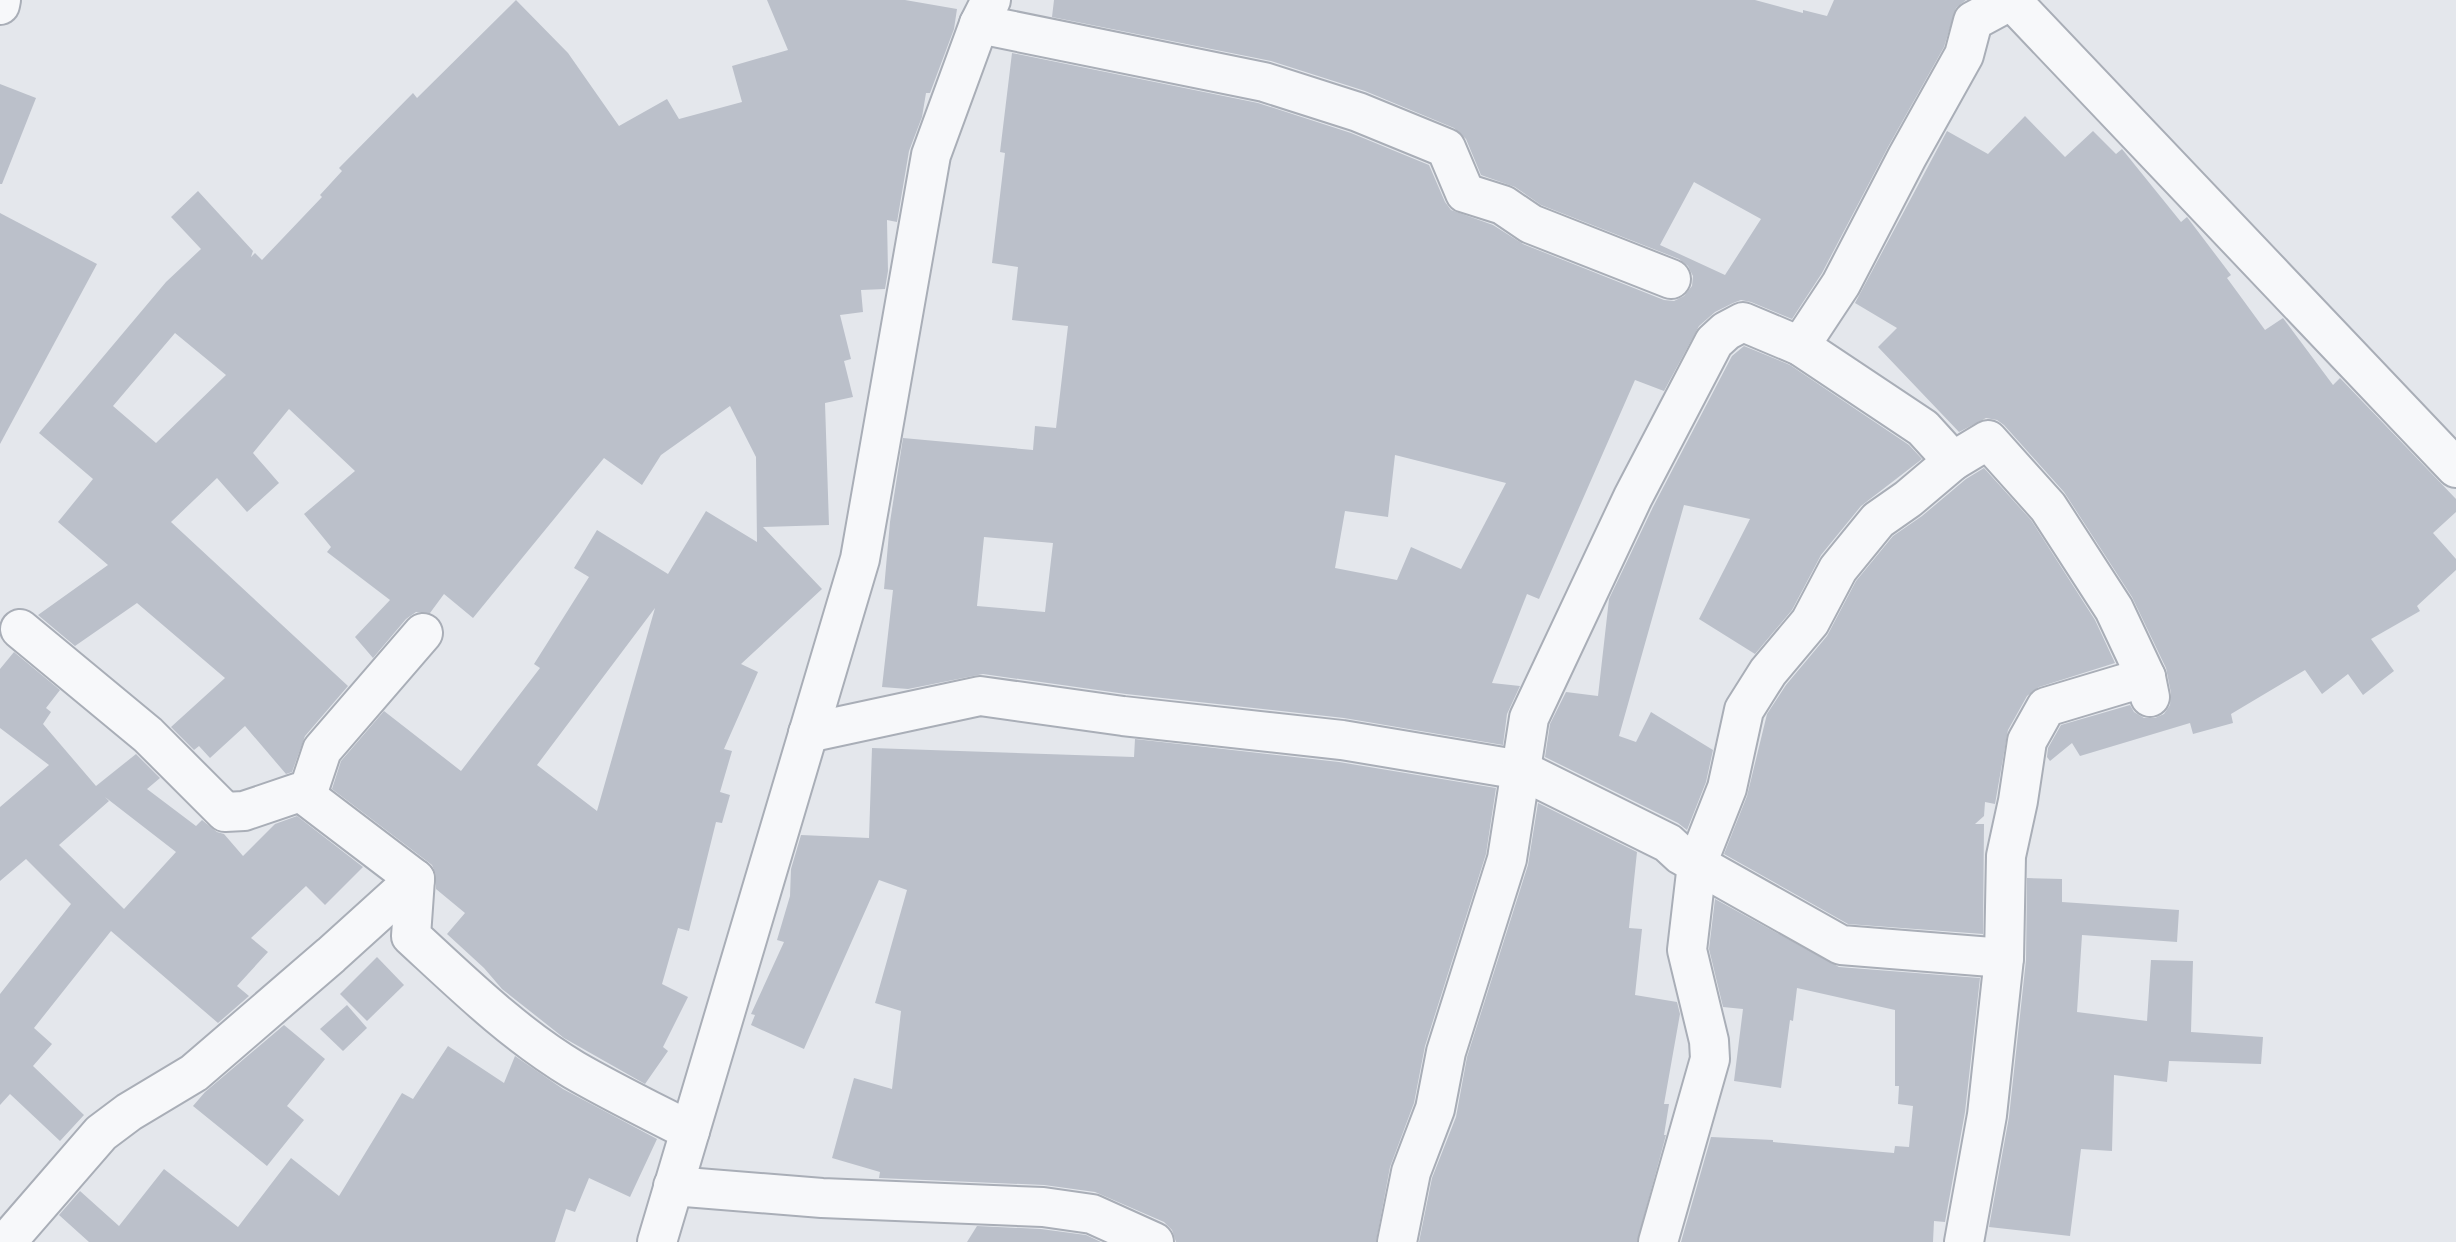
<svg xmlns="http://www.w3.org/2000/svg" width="2456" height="1242" font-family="'DejaVu Sans',sans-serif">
	<rect width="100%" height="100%" fill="#e4e7ec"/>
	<!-- building -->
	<g fill="#bbc0ca" fill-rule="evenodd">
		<path d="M516 0 568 53 619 126 667 99 679 119 742 102 732 66 788 50 767 0H905L957 9 954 29 930 93H926L922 117 909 151 897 222 887 220 888 271 885 289 861 290 863 312 840 315 851 359 844 361 853 397 825 403 829 525 763 527 822 589 741 664 758 672 724 749 732 751 720 792 730 795 722 823 716 822 689 931 678 928 662 984 688 997 663 1047 668 1051 645 1084 564 1038 502 989 484 968 447 934 465 913 436 889V875L432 865 332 789 341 761 384 711 461 771 540 668 534 664 589 577 574 568 597 530 668 574 706 511 757 542 756 457 730 406 661 455 642 485 604 458 473 618 444 594 430 613 416 612 406 619 373 658 355 637 390 600 327 552 331 547 304 514 355 471 289 409 253 453 279 483 247 512 217 478 171 522 348 686 305 736 292 772 286 774 245 726 210 758 199 746 194 750 171 727 225 678 137 603 75 646 38 615 108 565 58 522 93 479 39 433 166 282 201 249 171 217 198 191 253 251 251 257 255 253 262 260 322 197 320 195 342 171 339 168 413 93 417 98ZM175 333 226 375 156 443 113 406ZM655 608 597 811 537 765Z"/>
		<path d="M1054 0H1755L1803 13V10L1827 16 1834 0H1966L1956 8 1944 47 1888 147 1822 273 1792 319 1751 302 1741 300 1733 303 1715 312 1699 326 1664 391 1635 380 1539 599 1527 594 1492 683 1520 686 1507 714 1503 745 1344 718 1126 694 983 674 908 689 882 687 893 590 884 589 890 522 903 438 1033 450 1035 426 1056 428 1068 326 1012 320 1018 267 992 263 1005 153 1000 152 1012 53 1258 103 1351 133 1429 165 1445 202 1451 210 1493 225 1523 244 1664 300 1674 301 1684 296 1692 286 1693 276 1688 266 1679 259 1541 205 1515 187 1481 175 1466 139 1454 128 1365 91 1271 61 1052 17ZM1694 182 1761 219 1725 275 1660 245ZM1395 455 1506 483 1461 569 1411 547 1397 580 1335 568 1345 511 1388 517ZM984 537 1053 543 1045 612 977 606Z"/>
		<polygon points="0,84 36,98 2,184 0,184"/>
		<polygon points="2025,116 2065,157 2093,131 2116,154 2122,149 2181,222 2187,217 2231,275 2227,278 2265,330 2283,318 2333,385 2340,378 2456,499 2456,512 2433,533 2456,559 2456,570 2417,606 2420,611 2371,639 2394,671 2363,695 2348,674 2322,694 2305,670 2231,714 2233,723 2193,734 2190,723 2080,756 2072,743 2050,761 2047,757 2048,748 2061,725 2130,705 2134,712 2144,718 2155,718 2164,714 2170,705 2171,693 2166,668 2132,597 2064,492 2004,425 1997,420 1986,418 1959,432 1878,347 1897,328 1855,303 1947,131 1988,154"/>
		<polygon points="0,213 97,264 0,444"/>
		<polygon points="1744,346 1790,365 1909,445 1922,459 1861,506 1821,555 1792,610 1755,654 1699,619 1750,519 1684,505 1619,736 1636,742 1651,712 1713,750 1706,782 1687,830 1678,823 1545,757 1550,724 1566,692 1598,696 1609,599 1653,507 1732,356"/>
		<polygon points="1984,468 2031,520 2095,620 2115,663 2039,687 2027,696 2008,730 1995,804 1985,802 1984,816 1975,824 1984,824 1983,934 1848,924 1724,854 1747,796 1767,714 1786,685 1827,636 1856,581 1893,536 1922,516 1966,479"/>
		<path d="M14 652 60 690 46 708 51 712 43 724 96 786 136 754 160 778 147 789 196 826 202 820 217 832 224 834 243 856 275 824 297 816 363 867 325 905 306 886 251 938 268 952 237 986 249 996 218 1023 111 931 34 1028 52 1044 33 1066 84 1115 60 1141 10 1094 0 1105V994L71 904 26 859 0 881V807L49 765 0 728V669ZM105 797 176 852 124 909 59 845 109 801Z"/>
		<polygon points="1135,739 1339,762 1496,788 1486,854 1425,1046 1414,1103 1390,1167 1376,1242 1176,1242 1172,1230 1164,1222 1095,1192 1044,1185 879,1178 880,1172 832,1158 854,1078 892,1089 901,1011 875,1003 907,890 879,880 804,1049 751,1025 755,1015 751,1014 784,942 777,940 790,896 791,869 801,835 869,838 872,748 1134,757"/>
		<polygon points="1538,803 1637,852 1629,928 1642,929 1635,995 1677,1002 1680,1014 1664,1104 1669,1104 1664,1135 1666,1135 1637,1242 1419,1242 1432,1178 1456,1117 1467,1057 1528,865"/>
		<polygon points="2027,878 2062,879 2062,902 2179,910 2177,942 2082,935 2077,1012 2147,1021 2151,960 2193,961 2191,1032 2263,1037 2261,1064 2169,1061 2167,1082 2114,1075 2112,1151 2081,1149 2070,1236 1989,1227 2009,1117 2026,960"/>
		<polygon points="1715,899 1839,967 1980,978 1965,1112 1945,1222 1934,1221 1933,1242 1681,1242 1711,1137 1773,1140 1773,1142 1894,1153 1895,1146 1909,1147 1913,1106 1898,1104 1899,1086 1895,1086 1895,1010 1797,988 1793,1021 1790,1020 1781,1088 1734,1081 1743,1009 1723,1007 1709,949"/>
		<polygon points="377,957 404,985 367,1021 340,994"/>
		<polygon points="347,1005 367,1028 343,1051 320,1029"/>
		<polygon points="284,1025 325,1059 287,1106 304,1120 267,1166 193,1106 205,1092"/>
		<polygon points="448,1046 504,1083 515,1056 563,1089 657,1139 630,1197 589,1178 575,1212 566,1209 555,1242 89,1242 59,1215 80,1191 119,1226 164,1169 238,1227 291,1158 339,1196 402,1093 413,1099"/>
		<polygon points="977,1226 1041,1229 1086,1235 1101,1242 967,1242"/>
	</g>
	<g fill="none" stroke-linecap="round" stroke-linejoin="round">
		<!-- street casing -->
		<g stroke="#a9aeb7" stroke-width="42">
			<g id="street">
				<polyline points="2011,0 2456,468"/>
				<polyline points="0,5 1,0"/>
				<polyline points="979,24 1264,82 1358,112 1446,148 1465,193 1503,205 1531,224 1671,279"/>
				<polyline points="1800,346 1841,284 1907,157 1964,55 1973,21 2010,1"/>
				<polyline points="20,629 148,735 225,812 244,811 309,789 322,750 423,633"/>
				<polyline points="808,733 980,696 1123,716 1342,740 1521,770 1668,843 1681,855 1841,945 2004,958"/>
				<path d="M302 793 415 879 411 936C463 984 514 1034 574 1070 612 1092 651 1111 690 1131"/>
				<polyline points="673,1186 822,1198 1043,1207 1092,1214 1154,1242"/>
				<polyline points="9,1239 101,1133 129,1112 194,1073 331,955 415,879"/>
				<polyline points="657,1242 860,559 931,155 979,24 991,0"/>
				<polyline points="1397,1242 1411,1172 1435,1109 1446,1052 1507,859 1529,718 1633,497 1714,342 1726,331 1743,322 1800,346 1923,428 1953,461 1988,440 2048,507 2114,609 2146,677 2150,697"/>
				<polyline points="1658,1242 1710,1059 1709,1041 1687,950 1697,864 1727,788 1744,710 1768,672 1810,622 1838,569 1878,520 1908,499 1953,461"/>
				<polyline points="1964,1242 1987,1115 2004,958 2006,856 2018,801 2027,741 2046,707 2146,677"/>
			</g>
		</g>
		<!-- street -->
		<use href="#street" stroke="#f7f8fa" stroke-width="38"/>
	</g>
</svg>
